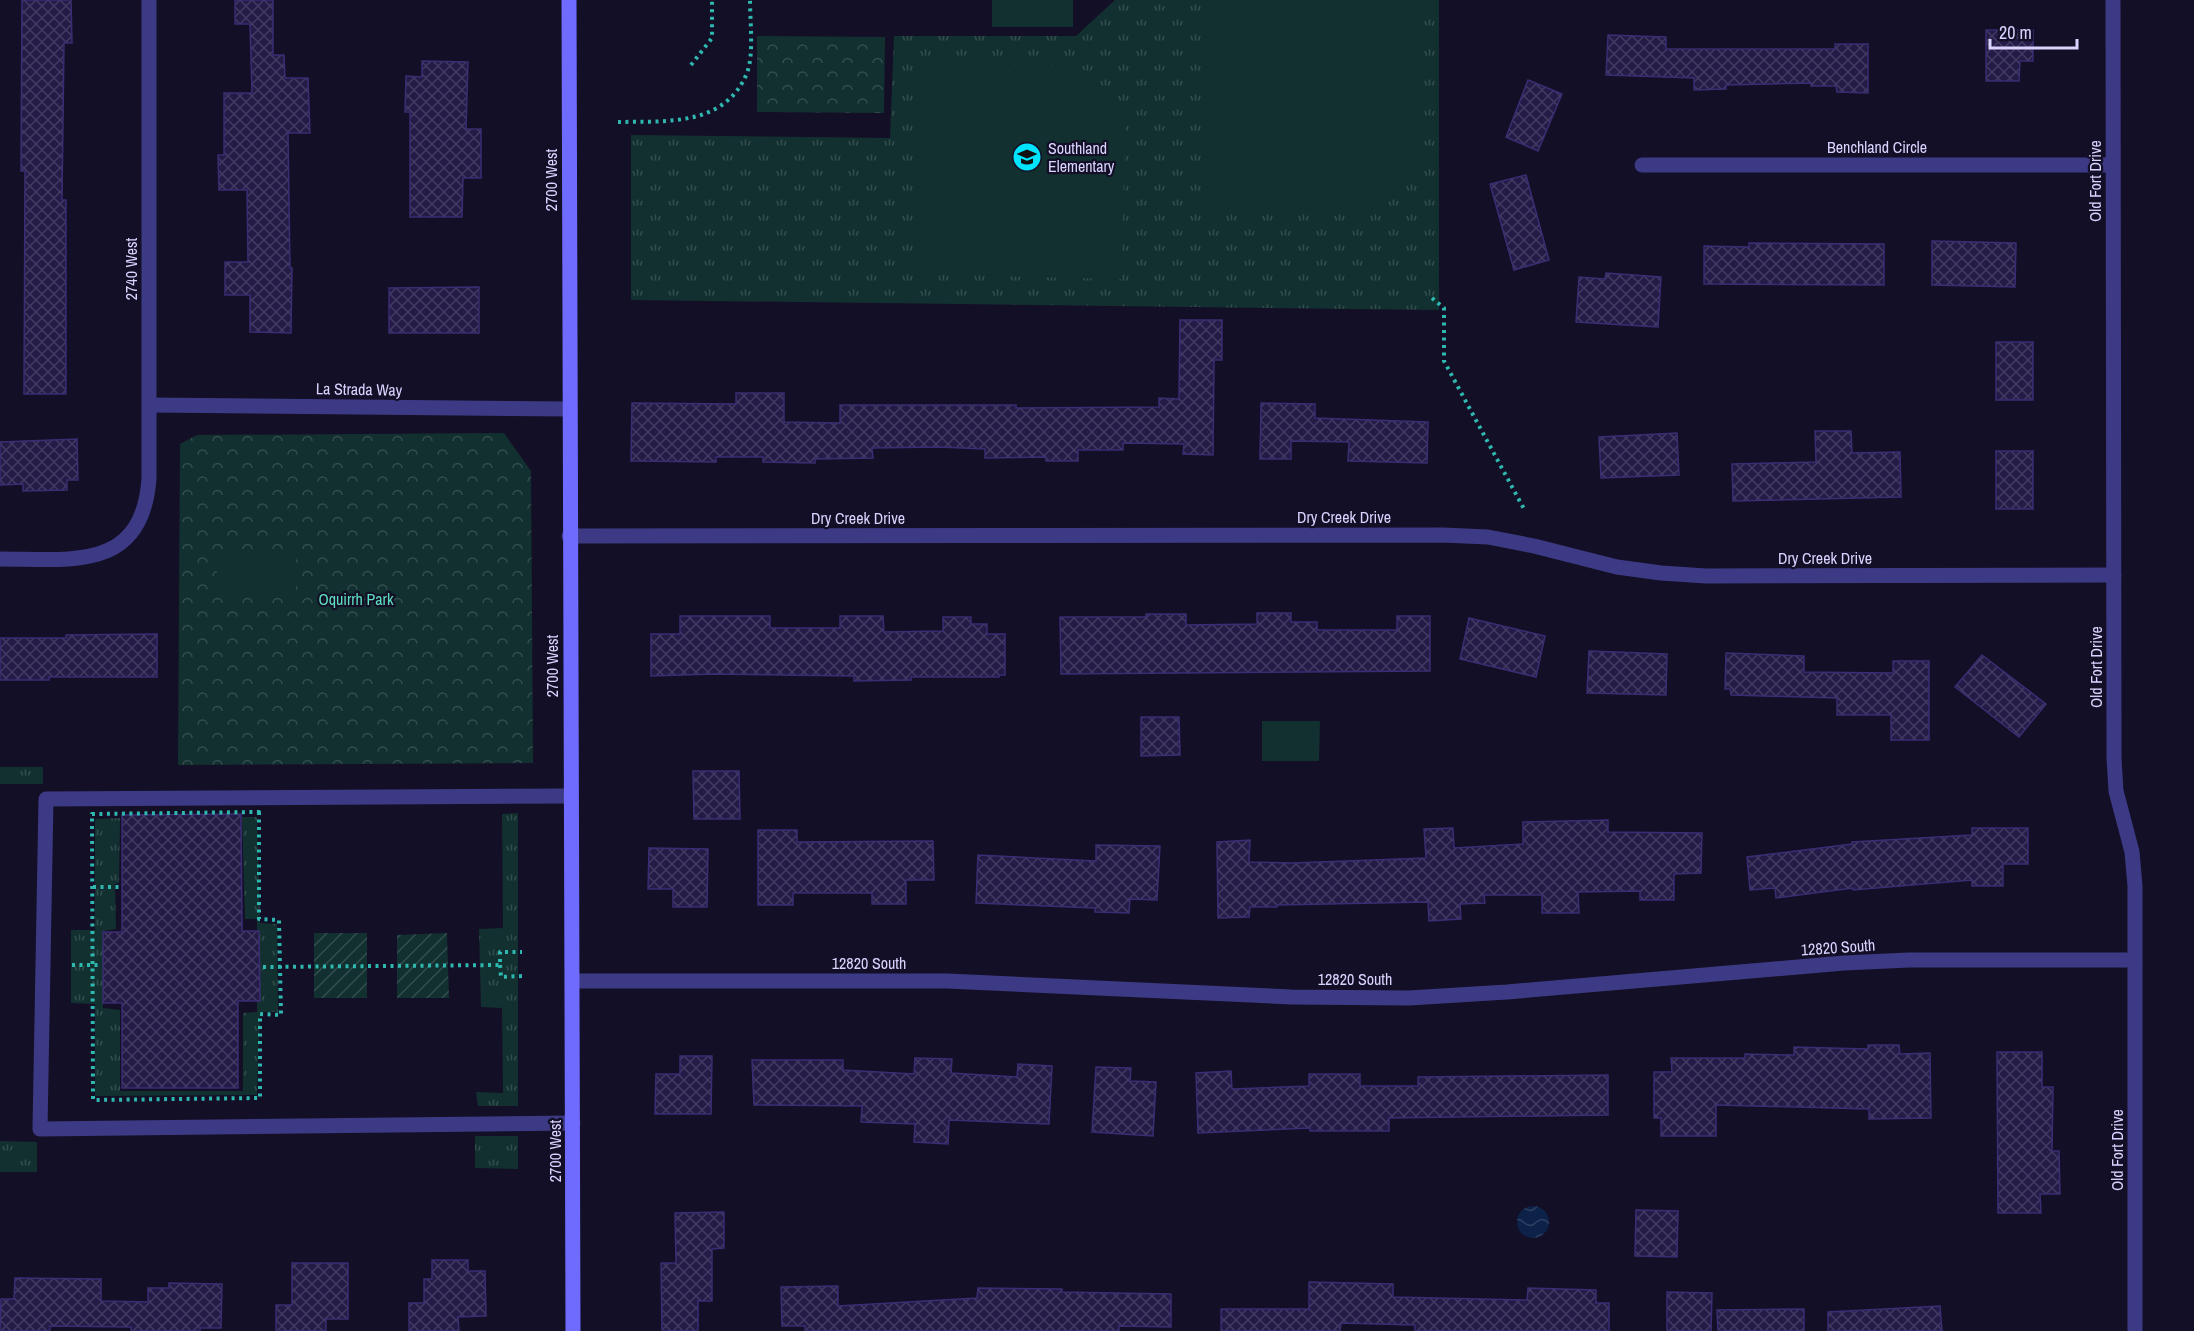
<svg xmlns="http://www.w3.org/2000/svg" width="2194" height="1331" font-family="'Archivo Narrow',sans-serif">
	<defs>
		<pattern id="grass-tufts" width="24" height="20" patternUnits="userSpaceOnUse" patternTransform="scale(1.5)"><rect width="24" height="20" fill="#12302f"/><path d="M3 7l-1-3M5 7V3M7 7l1-3M15 17l-1-3M17 17v-4M19 17l1-3" fill="none" stroke="#344d4e"/></pattern>
		<pattern id="forest-crowns" width="20" height="18" patternUnits="userSpaceOnUse" patternTransform="scale(1.5)"><rect width="20" height="18" fill="#12302f"/><path d="M2 6a3 3 0 1 1 6 0M12 15a3 3 0 1 1 6 0" fill="none" stroke="#344d4e"/></pattern>
		<pattern id="garden-furrows" width="10" height="10" patternUnits="userSpaceOnUse" patternTransform="scale(1.5)"><rect width="10" height="10" fill="#12302f"/><path d="M-1 1l2-2M0 10L10 0M9 11l2-2" fill="none" stroke="#344d4e"/></pattern>
		<pattern id="water-waves" width="16" height="10" patternUnits="userSpaceOnUse" patternTransform="scale(1.5)"><rect width="16" height="10" fill="#0c2248"/><path d="M0 5q4-4 8 0t8 0" fill="none" stroke="#2f4163"/></pattern>
		<pattern id="building-cross-hatch" width="8" height="8" patternUnits="userSpaceOnUse" patternTransform="scale(1.5)"><rect width="8" height="8" fill="#241b47"/><path d="M0 0l8 8M0 8l8-8" fill="none" stroke="#433b63"/></pattern>
	</defs>
	<rect width="100%" height="100%" fill="#130f26"/>
	<!-- grass -->
	<g fill="url(#grass-tufts)">
		<polygon points="1115,0 1439,0 1439,310 631,300 631,135 890,138 894,36 1076,36"/>
		<rect x="0" y="767" width="43" height="17"/>
		<polygon points="518,813 518,1106 478,1106 476,1092 503,1093 502,1008 481,1007 479,929 503,928 502,814"/>
		<polygon points="242,817 257,817 260,923 277,924 278,1012 260,1012 257,1095 95,1096 95,1004 71,1003 71,930 95,930 95,819 120,818 119,883 115,884 116,929 103,931 103,1008 120,1010 120,1091 243,1091 243,1013 257,1012 257,919 245,919"/>
		<polygon points="475,1136 518,1136 518,1169 475,1168"/>
		<polygon points="0,1141 37,1142 37,1172 0,1172"/>
	</g>
	<!-- forest -->
	<g fill="url(#forest-crowns)">
		<polygon points="757,36 885,37 884,113 757,112"/>
		<polygon points="504,433 531,471 533,763 178,765 180,444 197,435"/>
	</g>
	<!-- garden -->
	<g fill="url(#garden-furrows)">
		<rect x="314" y="933" width="53" height="65"/>
		<polygon points="447,933 449,998 397,998 397,935"/>
	</g>
	<!-- pitch -->
	<g fill="#12302f">
		<rect x="992" y="0" width="81" height="27"/>
		<polygon points="1205,0 1420,0 1420,156 1382,212 1208,206"/>
		<polygon points="915,64 1078,65 1125,106 1122,279 920,274"/>
		<rect x="217" y="553" width="79" height="41"/>
		<polygon points="1262,721 1320,721 1319,761 1262,761"/>
	</g>
	<!-- water -->
	<circle fill="url(#water-waves)" cx="1533" cy="1222" r="16"/>
	<!-- building -->
	<g fill="url(#building-cross-hatch)" stroke="#3b2d73" stroke-width="1.5">
		<polygon points="22,0 71,0 72,43 64,43 62,200 66,200 66,394 24,394 25,171 21,171"/>
		<polygon points="235,0 273,0 273,55 284,55 285,78 308,78 310,133 288,133 290,268 292,268 291,333 250,332 250,295 225,295 225,262 248,262 247,190 219,190 218,155 224,155 224,93 252,93 250,24 235,24"/>
		<polygon points="1986,30 2033,30 2033,61 2020,61 2019,81 1986,81"/>
		<polygon points="1608,35 1666,37 1666,49 1835,49 1835,44 1868,44 1868,93 1837,92 1836,86 1811,86 1811,83 1726,85 1726,89 1694,90 1694,78 1606,75"/>
		<polygon points="422,61 468,62 466,129 481,129 481,178 463,178 462,217 410,217 410,112 405,112 406,76 422,77"/>
		<polygon points="1528,80 1562,94 1538,151 1506,137"/>
		<polygon points="1526,175 1549,260 1514,270 1490,184"/>
		<polygon points="1932,241 2016,243 2015,287 1932,285"/>
		<polygon points="1749,243 1884,244 1884,285 1704,284 1704,246 1749,247"/>
		<polygon points="1606,273 1661,277 1658,327 1576,322 1579,277 1605,279"/>
		<polygon points="479,287 479,333 389,333 389,288"/>
		<polygon points="1180,320 1222,320 1222,360 1214,360 1213,455 1183,454 1184,444 1123,443 1123,450 1078,450 1078,461 1046,461 1046,457 985,458 985,449 939,447 872,448 873,458 815,459 815,463 763,462 763,457 716,457 716,462 631,461 632,403 736,404 736,393 784,393 784,422 840,423 840,405 1016,405 1016,408 1159,407 1159,398 1179,399"/>
		<rect x="1996" y="342" width="37" height="58"/>
		<polygon points="1261,403 1315,404 1315,418 1428,422 1427,463 1348,461 1349,442 1291,441 1291,459 1260,459"/>
		<polygon points="1815,431 1851,431 1852,453 1900,452 1901,497 1733,501 1732,464 1816,462"/>
		<polygon points="1677,433 1679,475 1601,478 1599,437"/>
		<polygon points="77,439 78,480 67,480 67,490 23,491 23,484 0,485 0,442"/>
		<rect x="1996" y="451" width="37" height="58"/>
		<polygon points="1257,613 1291,613 1291,622 1317,622 1317,630 1397,630 1397,616 1430,616 1430,671 1061,674 1060,617 1146,617 1146,614 1186,614 1186,625 1257,624"/>
		<polygon points="680,616 770,616 770,628 840,628 840,616 883,616 884,632 943,631 943,617 971,617 971,624 987,624 987,634 1005,634 1005,675 999,675 999,677 911,677 911,680 854,681 854,676 714,674 651,676 651,634 680,634"/>
		<polygon points="1469,618 1545,636 1536,677 1460,659"/>
		<polygon points="157,634 157,677 49,677 49,680 0,680 0,638 66,638 66,635"/>
		<polygon points="1589,651 1667,654 1666,695 1587,693"/>
		<polygon points="1726,653 1804,656 1804,672 1893,673 1893,661 1929,661 1929,740 1891,740 1891,715 1837,715 1837,698 1731,695 1730,689 1725,689"/>
		<polygon points="1982,655 2046,704 2019,737 1955,687"/>
		<polygon points="1141,717 1179,717 1180,755 1141,756"/>
		<polygon points="693,771 739,771 740,819 694,819"/>
		<polygon points="241,814 242,931 259,931 260,1001 238,1001 238,1088 122,1088 122,1003 103,1003 103,932 122,932 122,815"/>
		<polygon points="1608,820 1608,832 1702,833 1701,873 1674,874 1674,900 1640,900 1640,891 1578,892 1579,913 1542,913 1542,895 1484,895 1485,903 1460,904 1461,919 1429,921 1428,902 1277,905 1277,907 1250,907 1249,917 1218,918 1217,842 1250,840 1249,862 1293,863 1426,858 1424,829 1453,828 1454,848 1523,844 1523,822"/>
		<polygon points="1972,828 2028,828 2028,864 2003,864 2003,886 1972,886 1972,880 1853,890 1853,888 1776,898 1775,888 1750,890 1747,857 1852,844 1852,842 1972,835"/>
		<polygon points="758,830 797,830 797,842 933,841 934,880 906,880 906,904 872,904 872,893 793,893 793,905 758,905"/>
		<polygon points="1096,845 1160,846 1157,900 1130,899 1129,913 1095,912 1095,908 976,903 978,855 1096,861"/>
		<polygon points="649,848 708,849 707,907 673,907 673,889 648,889"/>
		<polygon points="1868,1045 1899,1045 1900,1054 1930,1053 1931,1118 1869,1119 1869,1109 1716,1105 1716,1136 1661,1136 1661,1118 1654,1118 1654,1072 1672,1072 1671,1058 1745,1058 1745,1054 1794,1055 1794,1047 1868,1049"/>
		<polygon points="1997,1052 2042,1052 2042,1087 2053,1087 2052,1151 2059,1151 2060,1194 2040,1194 2041,1213 1998,1213"/>
		<polygon points="680,1056 712,1056 711,1114 655,1114 656,1074 680,1074"/>
		<polygon points="915,1058 952,1059 951,1073 1017,1077 1018,1064 1052,1066 1049,1124 949,1120 948,1144 914,1142 915,1124 861,1122 862,1106 754,1105 752,1060 843,1060 843,1070 914,1074"/>
		<polygon points="1096,1067 1131,1068 1130,1081 1156,1082 1153,1136 1092,1132"/>
		<polygon points="1231,1071 1232,1089 1309,1086 1309,1074 1360,1074 1360,1086 1418,1086 1418,1077 1608,1075 1608,1115 1389,1118 1389,1131 1310,1131 1310,1128 1198,1133 1196,1073"/>
		<polygon points="1636,1210 1678,1211 1677,1257 1635,1256"/>
		<polygon points="724,1212 724,1248 712,1249 712,1301 698,1301 698,1331 662,1331 661,1263 676,1263 675,1213"/>
		<polygon points="432,1260 468,1260 468,1271 485,1271 486,1316 458,1317 459,1331 409,1331 409,1303 424,1303 424,1279 432,1279"/>
		<polygon points="292,1263 348,1263 348,1319 326,1319 326,1331 276,1331 276,1305 292,1305"/>
		<polygon points="15,1278 101,1279 101,1301 148,1302 148,1288 169,1288 169,1283 222,1284 221,1328 200,1328 200,1331 131,1331 131,1327 50,1326 50,1331 0,1331 1,1299 14,1299"/>
		<polygon points="1309,1282 1393,1284 1393,1297 1527,1300 1528,1288 1596,1290 1596,1303 1609,1303 1609,1331 1415,1331 1415,1325 1341,1323 1340,1331 1221,1331 1221,1309 1309,1309"/>
		<polygon points="838,1286 838,1306 977,1298 978,1288 1062,1289 1062,1292 1171,1294 1171,1327 1119,1326 1119,1331 805,1331 805,1326 782,1326 781,1287"/>
		<polygon points="1667,1292 1712,1293 1711,1331 1667,1331"/>
		<polygon points="1940,1306 1942,1331 1828,1331 1828,1312"/>
		<polygon points="1804,1309 1804,1331 1718,1331 1717,1310"/>
	</g>
	<g fill="none" stroke-linecap="round" stroke-linejoin="round">
		<!-- path -->
		<g stroke="#2fb8b0" stroke-width="4" stroke-dasharray="3 4.5" stroke-linecap="butt">
			<polyline points="691,65 712,38 712,0"/>
			<path d="M618 122C665 121 725 127 747 73 754 55 750 21 750 0"/>
			<polyline points="1432,298 1444,308 1444,361 1524,509"/>
			<polygon points="259,812 259,919 279,920 281,1015 260,1014 260,1098 93,1100 92,814"/>
			<polyline points="93,887 119,887"/>
			<polyline points="72,965 101,965"/>
			<polyline points="500,965 501,977 522,976"/>
			<polyline points="263,967 500,965 500,952 522,952"/>
		</g>
		<!-- service -->
		<polyline stroke="#3d3a85" stroke-width="15" points="570,796 46,799 40,1129 573,1123"/>
		<!-- minor -->
		<g stroke="#3d3a85" stroke-width="15">
			<polyline points="2113,0 2114,758 2116,791 2132,852 2135,886 2135,1331"/>
			<polyline points="1642,165 2113,165"/>
			<polyline points="149,405 569,409"/>
			<polyline points="569,536 1443,535 1488,537 1534,546 1617,567 1661,573 1706,576 2114,575"/>
			<path d="M0 559C71 559 142 572 149 479V0"/>
			<polyline points="573,981 947,981 1291,997 1409,998 1507,992 1844,963 1909,960 2135,960"/>
		</g>
		<!-- secondary -->
		<polyline stroke="#6f6bff" stroke-width="15" points="569,0 573,1331"/>
	</g>
	<!-- icons -->
	<defs>
		<g id="school-disc" transform="scale(1.5)"><circle r="9.5" fill="#00e5ff" stroke="#130f26"/><path d="M0-5L7-2L0 1L-7-2ZM-4 1L0 2.5L4 1V4Q0 6-4 4Z" fill="#111"/></g>
	</defs>
	<g fill-rule="evenodd">
		<use href="#school-disc" x="1027" y="157"/>
	</g>
	<g text-anchor="middle" stroke-width="4.5" stroke-linejoin="round" paint-order="stroke">
		<!-- street labels -->
		<g font-size="16" fill="#d9d4ff" stroke="#130f26">
			<text x="1877" y="153">Benchland Circle</text>
			<text transform="translate(551 180) rotate(-90)" y="6">2700 West</text>
			<text transform="translate(2095 181) rotate(-90)" y="6">Old Fort Drive</text>
			<text transform="translate(131 269) rotate(-90)" y="6">2740 West</text>
			<text transform="translate(359 389) rotate(1)" y="6">La Strada Way</text>
			<text x="1344" y="523">Dry Creek Drive</text>
			<text x="858" y="524">Dry Creek Drive</text>
			<text x="1825" y="564">Dry Creek Drive</text>
			<text transform="translate(552 666) rotate(-90)" y="6">2700 West</text>
			<text transform="translate(2096 667) rotate(-90)" y="6">Old Fort Drive</text>
			<text transform="translate(1838 947) rotate(-4)" y="6">12820 South</text>
			<text x="869" y="969">12820 South</text>
			<text x="1355" y="985">12820 South</text>
			<text transform="translate(2117 1150) rotate(-90)" y="6">Old Fort Drive</text>
			<text transform="translate(555 1151) rotate(-90)" y="6">2700 West</text>
		</g>
		<!-- poi labels -->
		<g font-size="16" fill="#d9d4ff" stroke="#130f26" text-anchor="start">
			<text x="1048" y="154">Southland<tspan x="1048" dy="18">Elementary</tspan></text>
		</g>
		<!-- park labels -->
		<g font-size="16" fill="#5fe0c0" stroke="#130f26">
			<text x="356" y="605">Oquirrh Park</text>
		</g>
	</g>
	<!-- scale -->
	<path d="M1990 39v9h87v-9" fill="none" stroke="#d9d4ff" stroke-width="3"/>
	<text x="1999" y="39" font-size="18" fill="#d9d4ff" stroke="#130f26" stroke-width="4.5" paint-order="stroke">20 m</text>
</svg>
